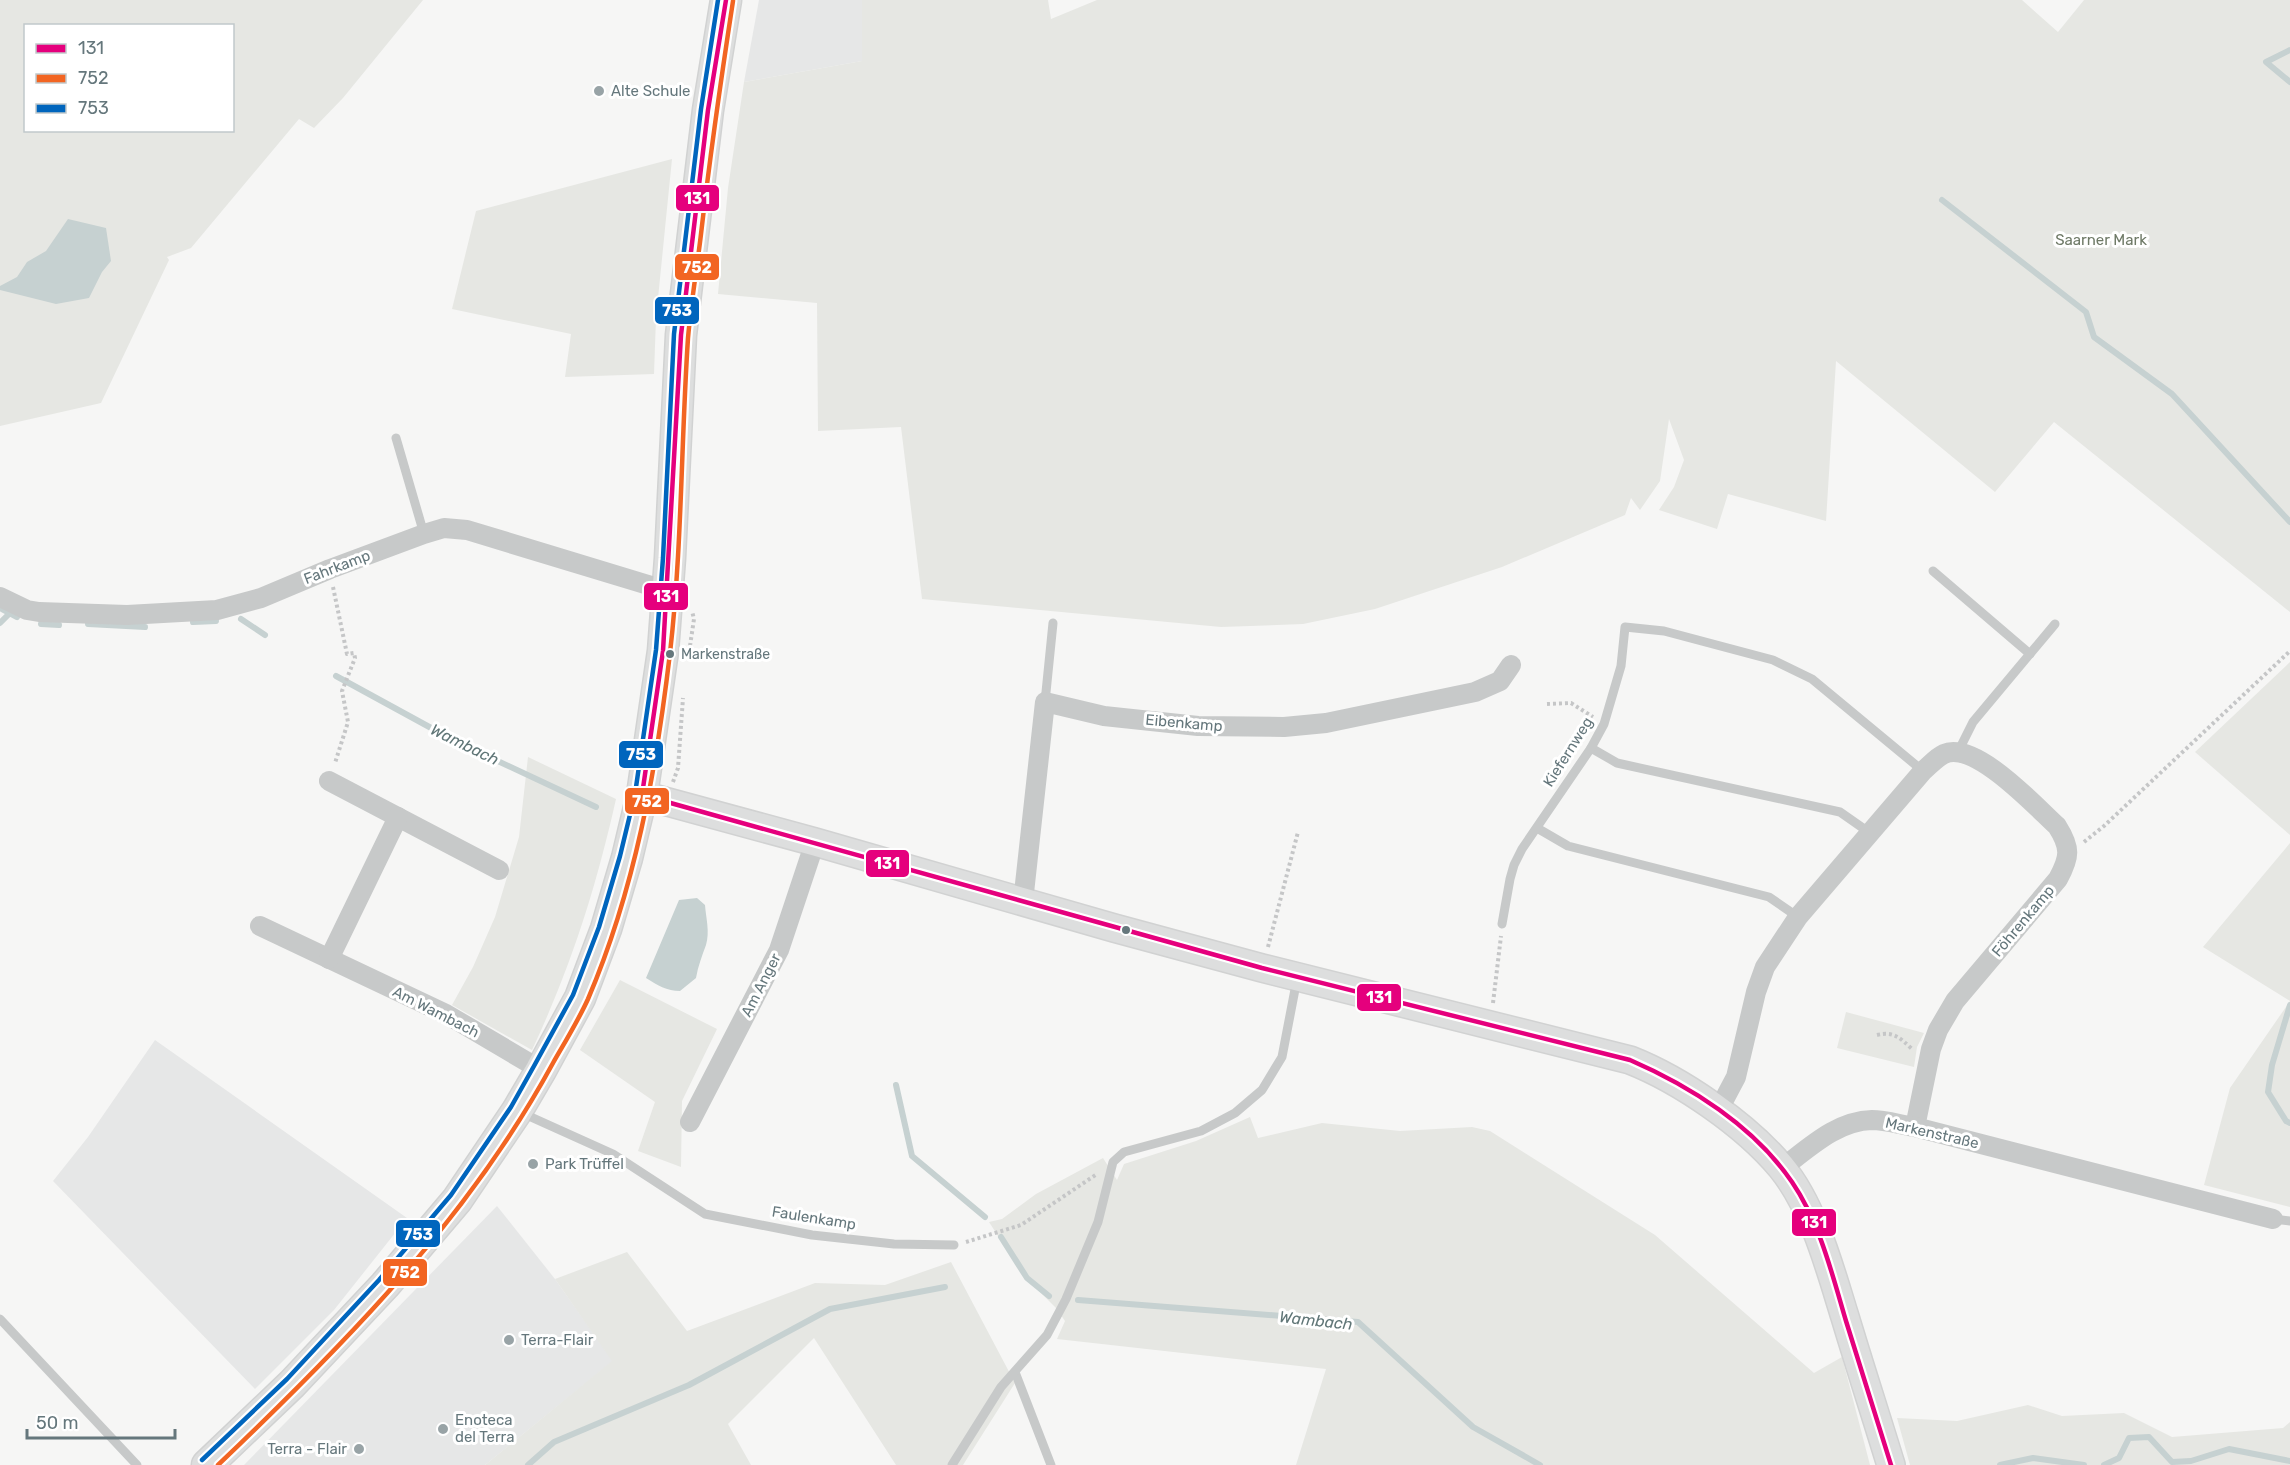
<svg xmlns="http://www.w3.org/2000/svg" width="2290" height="1465" font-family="Rubik,sans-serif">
	<rect width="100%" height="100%" fill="#f6f6f5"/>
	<!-- built -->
	<g fill="#e6e7e7">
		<polygon points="759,0 862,0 862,61 744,82"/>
		<polygon points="155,1040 407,1218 334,1310 255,1389 53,1181 88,1137"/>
		<polygon points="497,1206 555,1279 613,1361 485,1465 244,1465"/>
	</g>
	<!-- green -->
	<g fill="#e6e7e3" fill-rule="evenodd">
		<path d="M0 0H423L343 98 314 128 299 119 191 248 167 257 169 260 101 403 0 426ZM26 26H232V130H26Z"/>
		<polygon points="862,0 1048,0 1051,19 1097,0 2022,0 2058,32 2084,0 2290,0 2290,612 2054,422 1995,492 1836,361 1826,521 1728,494 1717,529 1659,510 1674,487 1684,460 1669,419 1660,481 1640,510 1631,498 1625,515 1502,567 1375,609 1303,624 1221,627 922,599 901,427 818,431 817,303 718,294 728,188 744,82 862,61"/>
		<polygon points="672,159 656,318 654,374 565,377 571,334 452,309 476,211"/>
		<polygon points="2290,662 2290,835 2195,752"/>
		<path d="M528 757 616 799C596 888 571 967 532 1050L452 1005 473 967 495 917 519 837Z"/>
		<polygon points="2290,843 2290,1207 2204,1185 2230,1088 2290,1001 2203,947"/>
		<polygon points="620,980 717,1029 682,1101 681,1167 638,1151 655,1102 580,1050"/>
		<polygon points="1846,1012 1924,1033 1917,1047 1914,1067 1837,1048"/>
		<polygon points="1250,1117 1258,1138 1322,1123 1400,1131 1472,1127 1490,1131 1655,1235 1814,1373 1842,1357 1870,1465 1296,1465 1326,1369 1057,1339 1065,1321 1056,1308 1023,1275 989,1222 1002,1219 1036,1194 1103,1158 1117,1180 1124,1164 1196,1141"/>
		<polygon points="627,1252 687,1331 815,1283 885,1285 951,1262 1015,1383 963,1465 896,1465 814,1338 728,1424 751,1465 485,1465 612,1361 555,1279"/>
		<polygon points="2028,1405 2062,1416 2124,1413 2172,1437 2283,1428 2290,1422 2290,1465 1910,1465 1897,1418 1957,1421"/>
	</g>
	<!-- water -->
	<g fill="#c6d1d1">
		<polygon points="68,219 106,228 111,261 102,272 89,298 56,304 0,290 0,286 17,277 27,262 46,251"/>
		<path d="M697 898 705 905C706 918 710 932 706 945 702 956 698 966 696 978L680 991C667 991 657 985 646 978L679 900Z"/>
	</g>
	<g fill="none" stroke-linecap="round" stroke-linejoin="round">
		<!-- stream -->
		<g stroke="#c6d1d1" stroke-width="6">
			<polyline points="2290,50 2266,62 2290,82"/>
			<polyline points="1942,200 2086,312 2094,337 2172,394 2290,522"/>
			<polyline points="2,609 17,617"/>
			<polyline points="241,619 265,635"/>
			<polyline points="193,622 216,621"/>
			<polyline points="0,623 10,613"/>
			<polyline points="41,624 59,625"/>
			<polyline points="88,624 145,627"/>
			<polyline points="336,676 455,741 596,807"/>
			<polyline points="2290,1005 2272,1065 2268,1092 2286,1121 2290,1123"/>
			<polyline points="896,1085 912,1156 985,1217"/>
			<polyline points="1001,1237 1027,1278 1049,1296"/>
			<polyline points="1078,1300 1358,1322 1473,1427 1540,1465"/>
			<polyline points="528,1465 554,1442 689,1385 830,1309 945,1287"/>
			<polyline points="2000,1465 2033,1458 2084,1465"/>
			<polyline points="2104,1465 2119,1458 2129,1438 2149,1437 2172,1462 2191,1461 2229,1449 2290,1461"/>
		</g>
		<!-- secondary casing -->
		<g stroke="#d1d2d2" stroke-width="30">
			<path id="secondary" d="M642 795 815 842 1114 928 1262 968 1630 1060C1681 1080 1746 1125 1781 1167 1814 1207 1830 1269 1845 1317 1860 1367 1876 1416 1891 1465"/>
		</g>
		<!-- primary casing -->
		<g stroke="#d1d2d2" stroke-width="33">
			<polyline id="primary" points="207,1465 292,1384 385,1285 457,1200 517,1111 541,1070 580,998 606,929 627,858 642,795 663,651 670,558 681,335 708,110 726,0"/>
		</g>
		<!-- path -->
		<g stroke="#c5c6c7" stroke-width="4" stroke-dasharray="3 3" stroke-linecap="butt">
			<polyline points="333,587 347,654 354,653 355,658 342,691 348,722 335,763"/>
			<polyline points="690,646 694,619 692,611"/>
			<polyline points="1547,704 1571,703 1593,717"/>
			<polyline points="673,782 678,768 683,698"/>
			<polyline points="2084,842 2104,826 2290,651"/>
			<polyline points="1268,947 1298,832"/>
			<polyline points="1493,1003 1501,936"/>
			<path d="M1877 1035C1894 1031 1900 1038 1912 1049"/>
			<polyline points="966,1242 1021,1225 1097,1174"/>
		</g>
		<!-- lane -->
		<g stroke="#c7c9c9" stroke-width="9">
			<polyline points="396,438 424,534"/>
			<polyline points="1933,571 2030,654"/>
			<polyline points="1045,702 1053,623"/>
			<polyline points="1591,748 1617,763 1840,812 1870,833"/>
			<polyline points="1958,752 1973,722 2055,624"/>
			<polyline points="1537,828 1568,846 1769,897 1798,917"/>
			<polyline points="1502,924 1510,879 1514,865 1522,849 1591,748 1604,724 1621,666 1625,627 1664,631 1773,660 1812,679 1923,771"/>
			<polyline points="522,1113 613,1154 705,1214 812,1235 894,1244 954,1245"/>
			<polyline points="2273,1219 2290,1221"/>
			<polyline points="0,1319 137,1465"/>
			<polyline points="1015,1372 1051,1465"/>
			<polyline points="952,1465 1001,1387 1047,1335 1066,1299 1098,1222 1113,1162 1124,1152 1201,1131 1235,1113 1262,1090 1282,1057 1297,979"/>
		</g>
		<!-- street -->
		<g stroke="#c7c9c9" stroke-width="20">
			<polyline points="0,597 27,610 39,612 127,615 217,610 261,598 330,569 424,534 444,528 467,530 668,591"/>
			<polyline points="329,781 499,870"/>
			<polyline points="1023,902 1045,702 1104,716 1198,726 1284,727 1326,723 1475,692 1500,681 1511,665"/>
			<polyline points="260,926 446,1014 541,1070"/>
			<polyline points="329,959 398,817"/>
			<path d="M1718 1111 1736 1077 1756 992 1765 967 1798 917 1923 771C1929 766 1937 757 1944 754 1975 740 2036 807 2057 826 2071 848 2070 857 2058 879L1955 1001 1938 1030 1931 1049 1915 1127"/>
			<polyline points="690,1122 779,950 815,842"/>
			<path d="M1782 1168C1809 1148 1836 1121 1872 1120 1886 1120 1901 1125 1915 1127L2273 1219"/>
		</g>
		<!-- secondary -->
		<use href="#secondary" stroke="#dddede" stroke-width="27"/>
		<!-- primary -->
		<use href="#primary" stroke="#dddede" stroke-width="30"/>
		<!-- bus-1 casing -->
		<g stroke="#fff" stroke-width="9">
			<g id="bus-1">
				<path d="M642 795 1262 968 1630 1060C1690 1086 1754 1126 1792 1182 1820 1223 1832 1274 1846 1321 1861 1369 1876 1417 1891 1465"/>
				<polyline points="642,795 663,651 681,335 708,110 726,0"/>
			</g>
		</g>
		<!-- bus-2 casing -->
		<g stroke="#fff" stroke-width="9">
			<path id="bus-2" d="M218 1465C345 1344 469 1218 553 1063 565 1042 578 1021 588 999 635 889 656 771 670 653 682 549 681 443 688 338 691 303 697 268 701 234 710 156 721 79 733 1"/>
		</g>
		<!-- bus-3 casing -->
		<g stroke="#fff" stroke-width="9">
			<polyline id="bus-3" points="202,1460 287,1379 379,1280 451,1195 511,1107 534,1066 573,995 599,927 620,856 635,794 656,650 663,558 674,334 701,109 718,0"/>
		</g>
		<!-- bus-1 -->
		<use href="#bus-1" stroke="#e5007d" stroke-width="4.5"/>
		<!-- bus-2 -->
		<use href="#bus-2" stroke="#f26522" stroke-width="4.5"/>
		<!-- bus-3 -->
		<use href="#bus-3" stroke="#0065bd" stroke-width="4.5"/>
	</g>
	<!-- markers -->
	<g fill="#98a3a6" stroke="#fff" stroke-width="2">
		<circle cx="599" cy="91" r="6"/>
		<circle cx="533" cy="1164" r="6"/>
		<circle cx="509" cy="1340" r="6"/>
		<circle cx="443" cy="1429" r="6"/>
		<circle cx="359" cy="1449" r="6"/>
	</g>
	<g fill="#65777c" stroke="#fff" stroke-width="2">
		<circle cx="670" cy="654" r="5"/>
		<circle cx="1126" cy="930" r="5"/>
	</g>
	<g text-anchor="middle" stroke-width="6" stroke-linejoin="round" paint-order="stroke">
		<!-- bus labels -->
		<g font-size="14" fill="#65777c" stroke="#fff" text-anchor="start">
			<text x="681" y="659">Markenstraße</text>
		</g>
		<!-- poi labels -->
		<g font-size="15" fill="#65777c" stroke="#fff" text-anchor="start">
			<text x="611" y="96">Alte Schule</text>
			<text x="545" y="1169">Park Trüffel</text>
			<text x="521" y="1345">Terra-Flair</text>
			<text x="455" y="1425">Enoteca<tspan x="455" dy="17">del Terra</tspan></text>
			<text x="347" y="1454" text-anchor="end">Terra - Flair</text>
		</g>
		<!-- park labels -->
		<g font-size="15" fill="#6f7a67" stroke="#fff">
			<text x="2101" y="245">Saarner Mark</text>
		</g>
		<!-- street labels -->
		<g font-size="15" fill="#65777c" stroke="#fff">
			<text transform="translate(337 567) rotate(-21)" y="5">Fahrkamp</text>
			<text transform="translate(1184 723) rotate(5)" y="5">Eibenkamp</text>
			<text transform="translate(1568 752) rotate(-58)" y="5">Kiefernweg</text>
			<text transform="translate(2023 921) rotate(-50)" y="5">Föhrenkamp</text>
			<text transform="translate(761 985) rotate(-63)" y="5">Am Anger</text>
			<text transform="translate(436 1012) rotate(27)" y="5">Am Wambach</text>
			<text transform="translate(1932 1133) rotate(13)" y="5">Markenstraße</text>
			<text transform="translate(814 1218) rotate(9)" y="5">Faulenkamp</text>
		</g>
		<!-- water labels -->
		<g font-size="16" font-style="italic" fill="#607677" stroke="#fff">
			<text transform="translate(465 744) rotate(26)" y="6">Wambach</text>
			<text transform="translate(1316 1320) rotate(6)" y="6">Wambach</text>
		</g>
	</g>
	<g stroke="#fff" stroke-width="2">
		<rect x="675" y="184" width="45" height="28" rx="6" fill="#e5007d"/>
		<rect x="674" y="253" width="46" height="28" rx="6" fill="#f26522"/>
		<rect x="654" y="296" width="46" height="29" rx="6" fill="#0065bd"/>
		<rect x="643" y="582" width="46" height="29" rx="6" fill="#e5007d"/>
		<rect x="618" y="740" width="46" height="29" rx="6" fill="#0065bd"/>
		<rect x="624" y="787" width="46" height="28" rx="6" fill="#f26522"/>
		<rect x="865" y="849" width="45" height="29" rx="6" fill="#e5007d"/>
		<rect x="1356" y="983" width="46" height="29" rx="6" fill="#e5007d"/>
		<rect x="1791" y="1208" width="46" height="29" rx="6" fill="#e5007d"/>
		<rect x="395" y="1219" width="46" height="29" rx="6" fill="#0065bd"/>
		<rect x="382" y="1258" width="46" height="29" rx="6" fill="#f26522"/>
	</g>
	<g font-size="16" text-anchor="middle" font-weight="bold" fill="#fff">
		<text x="697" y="204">131</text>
		<text x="697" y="273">752</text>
		<text x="677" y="316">753</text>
		<text x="666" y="602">131</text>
		<text x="641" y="760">753</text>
		<text x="647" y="807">752</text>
		<text x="887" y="869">131</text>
		<text x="1379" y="1003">131</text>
		<text x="1814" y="1228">131</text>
		<text x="418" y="1240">753</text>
		<text x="405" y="1278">752</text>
	</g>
	<!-- legend -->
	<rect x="24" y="24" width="210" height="108" fill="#ffffff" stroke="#c1c9cb" stroke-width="1.5"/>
	<rect x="36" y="44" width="30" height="9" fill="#e5007d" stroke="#c1c9cb" stroke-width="1.5"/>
	<text x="78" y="54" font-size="18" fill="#65777c">131</text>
	<rect x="36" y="74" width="30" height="9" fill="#f26522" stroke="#c1c9cb" stroke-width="1.5"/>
	<text x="78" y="84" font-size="18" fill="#65777c">752</text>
	<rect x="36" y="104" width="30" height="9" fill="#0065bd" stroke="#c1c9cb" stroke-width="1.5"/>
	<text x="78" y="114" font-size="18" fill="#65777c">753</text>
	<!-- scale -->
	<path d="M27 1429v9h148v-9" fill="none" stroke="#65777c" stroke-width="3"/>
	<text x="36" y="1429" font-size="18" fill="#65777c" stroke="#ffffff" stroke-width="4.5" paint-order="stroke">50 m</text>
</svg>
